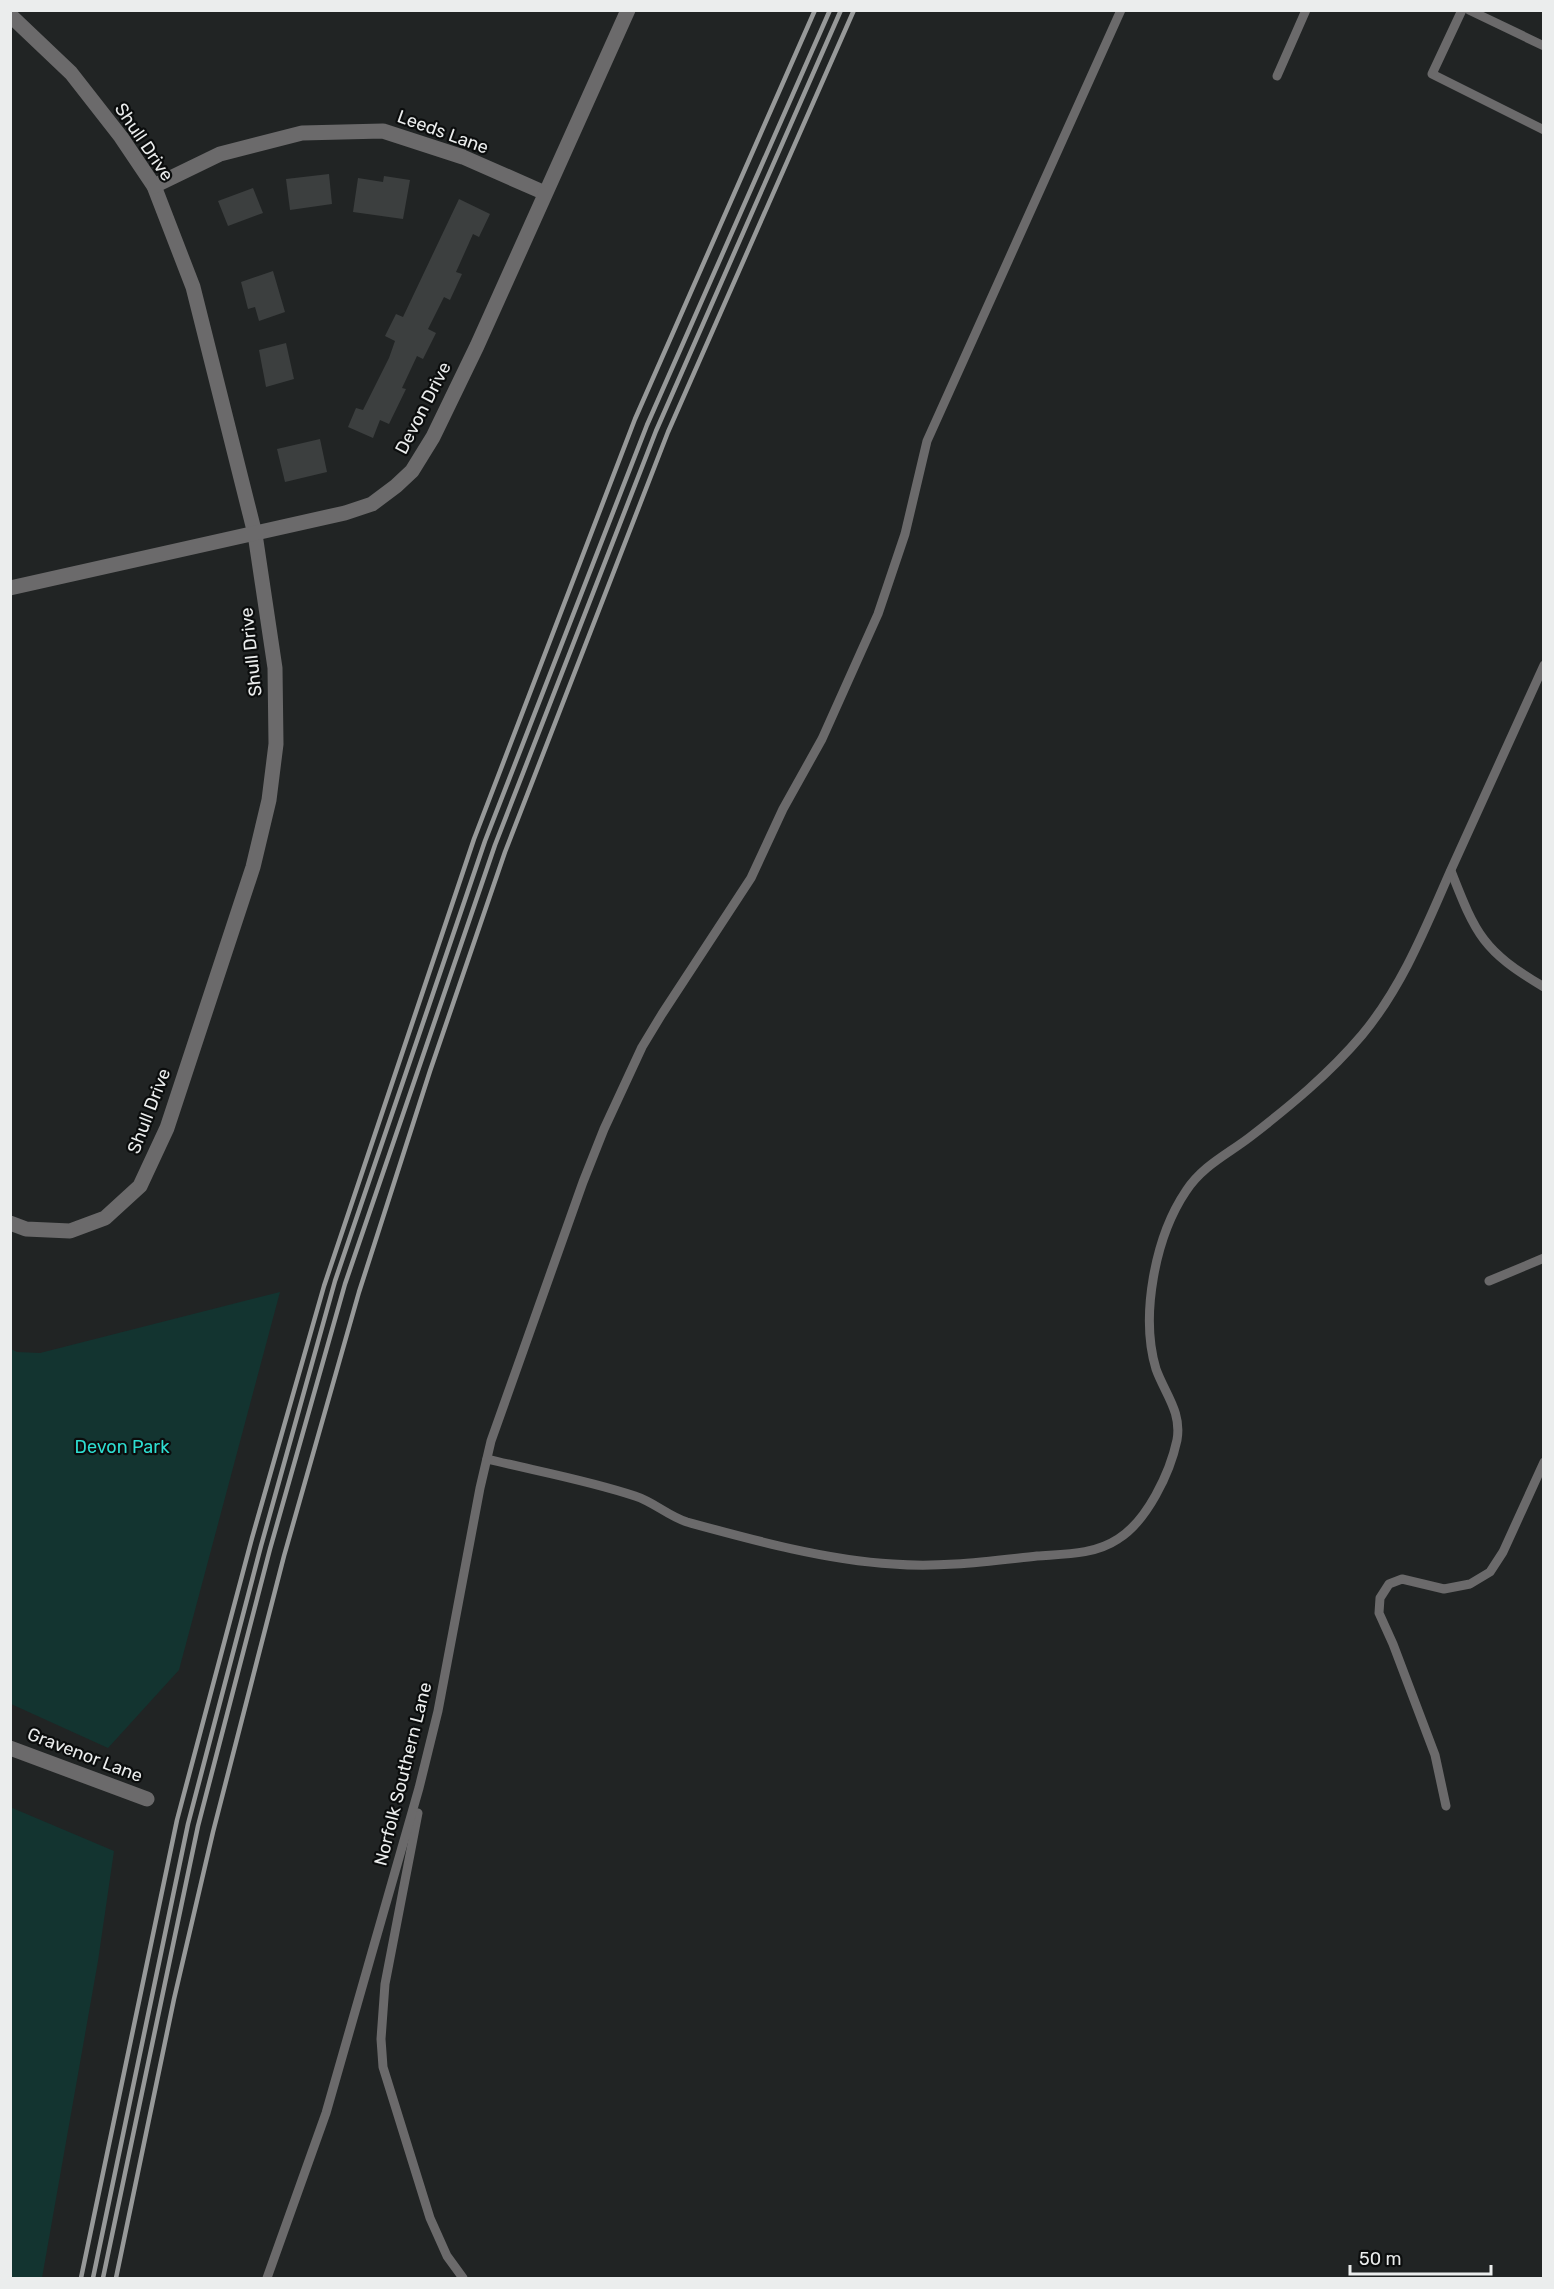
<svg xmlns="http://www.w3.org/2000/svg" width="1554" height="2289" font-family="Rubik,sans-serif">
	<rect width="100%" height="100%" fill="#212424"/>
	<!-- green -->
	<g fill="#133430">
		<polygon points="280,1292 179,1670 108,1748 11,1704 11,1349 17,1352 40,1353"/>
		<polygon points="10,1807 114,1851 98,1961 42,2278 11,2278"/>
	</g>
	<!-- building -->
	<g fill="#3c3f3f">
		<polygon points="329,174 332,204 290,210 286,179"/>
		<polygon points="384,176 410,180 403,219 353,212 358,178 383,182"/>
		<polygon points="253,188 263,213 228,226 218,201"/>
		<polygon points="459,199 490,214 479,237 473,234 456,272 462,274 450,300 444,297 428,329 436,333 423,359 417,356 402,388 406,389 389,424 380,420 373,438 348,427 356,408 363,410 389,358 395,341 385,336 396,314 403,317"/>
		<polygon points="273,271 285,312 259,321 255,307 248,309 241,282"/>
		<polygon points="286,343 294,379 266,387 259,350"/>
		<polygon points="320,439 327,472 285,482 277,449"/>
	</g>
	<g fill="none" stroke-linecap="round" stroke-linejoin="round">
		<!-- service -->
		<g stroke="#6b6a6b" stroke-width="9">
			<polyline points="1462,10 1432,74 1544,130"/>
			<polyline points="1469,10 1544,46"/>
			<polyline points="1277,76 1306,10"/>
			<path d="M1451 871C1476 935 1483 951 1544 987"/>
			<polyline points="1489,1281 1544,1258"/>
			<path d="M487 1459C536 1471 587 1480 635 1496 654 1502 668 1516 687 1522 753 1540 825 1560 893 1564 941 1568 990 1561 1037 1556 1064 1554 1094 1555 1118 1539 1147 1521 1170 1473 1177 1440 1182 1412 1165 1394 1156 1369 1140 1316 1155 1237 1186 1191 1202 1166 1228 1154 1250 1137 1290 1106 1329 1074 1362 1035 1402 987 1425 929 1450 872 1481 803 1512 734 1544 665"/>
			<polyline points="1446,1806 1435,1755 1393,1644 1379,1613 1380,1598 1389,1584 1402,1579 1444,1589 1470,1584 1490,1572 1503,1552 1544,1462"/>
			<polyline points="418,1813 385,1984 381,2039 383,2067 430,2218 447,2256 463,2278"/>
			<polyline points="267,2278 326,2113 419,1788 438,1711 480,1488 491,1441 583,1182 604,1129 642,1047 662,1014 751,878 783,809 822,739 878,614 905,534 927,441 1121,10"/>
		</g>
		<!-- minor -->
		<g stroke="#6b6a6b" stroke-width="15">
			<polyline points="10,15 71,73 121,137 154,186 193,287 255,534 275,668 276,744 269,800 253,867 167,1128 140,1186 105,1218 70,1231 26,1229 10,1223"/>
			<polyline points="154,186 220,154 302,133 383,131 463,157 545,193"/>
			<polyline points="10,588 345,513 372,504 396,486 412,471 433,437 477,346 628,10"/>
			<polyline points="10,1748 147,1799"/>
		</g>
		<!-- rail -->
		<g stroke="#979999" stroke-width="4.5">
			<polyline points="81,2278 177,1820 252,1538 324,1286 474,839 635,419 815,10"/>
			<polyline points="93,2278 188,1824 261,1546 335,1281 485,841 647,425 830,10"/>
			<polyline points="103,2278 198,1826 270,1549 345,1284 495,845 656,431 841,10"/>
			<polyline points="116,2278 174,1999 213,1832 284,1556 359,1292 430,1071 505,852 668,432 854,10"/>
		</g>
	</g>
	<g text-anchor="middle" stroke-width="4.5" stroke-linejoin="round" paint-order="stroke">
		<!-- street labels -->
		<g font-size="18" fill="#ebeded" stroke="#0b0d0d">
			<text transform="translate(443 132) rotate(20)" y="6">Leeds Lane</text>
			<text transform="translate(144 142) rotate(56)" y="6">Shull Drive</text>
			<text transform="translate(423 408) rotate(-63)" y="6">Devon Drive</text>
			<text transform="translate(251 652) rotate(-96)" y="6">Shull Drive</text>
			<text transform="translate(149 1111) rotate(-69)" y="6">Shull Drive</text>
			<text transform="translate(85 1755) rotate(21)" y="6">Gravenor Lane</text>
			<text transform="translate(403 1774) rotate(-76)" y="6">Norfolk Southern Lane</text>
		</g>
		<!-- park labels -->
		<g font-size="18" fill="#2eded1" stroke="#0b0d0d">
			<text x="122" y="1453">Devon Park</text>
		</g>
	</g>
	<!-- border -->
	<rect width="1554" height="2289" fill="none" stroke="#ebeded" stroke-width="24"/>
	<!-- scale -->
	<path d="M1350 2265v9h141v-9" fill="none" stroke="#ebeded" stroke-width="3"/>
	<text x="1359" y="2265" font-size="18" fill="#ebeded" stroke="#0b0d0d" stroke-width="4.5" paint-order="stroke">50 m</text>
</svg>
